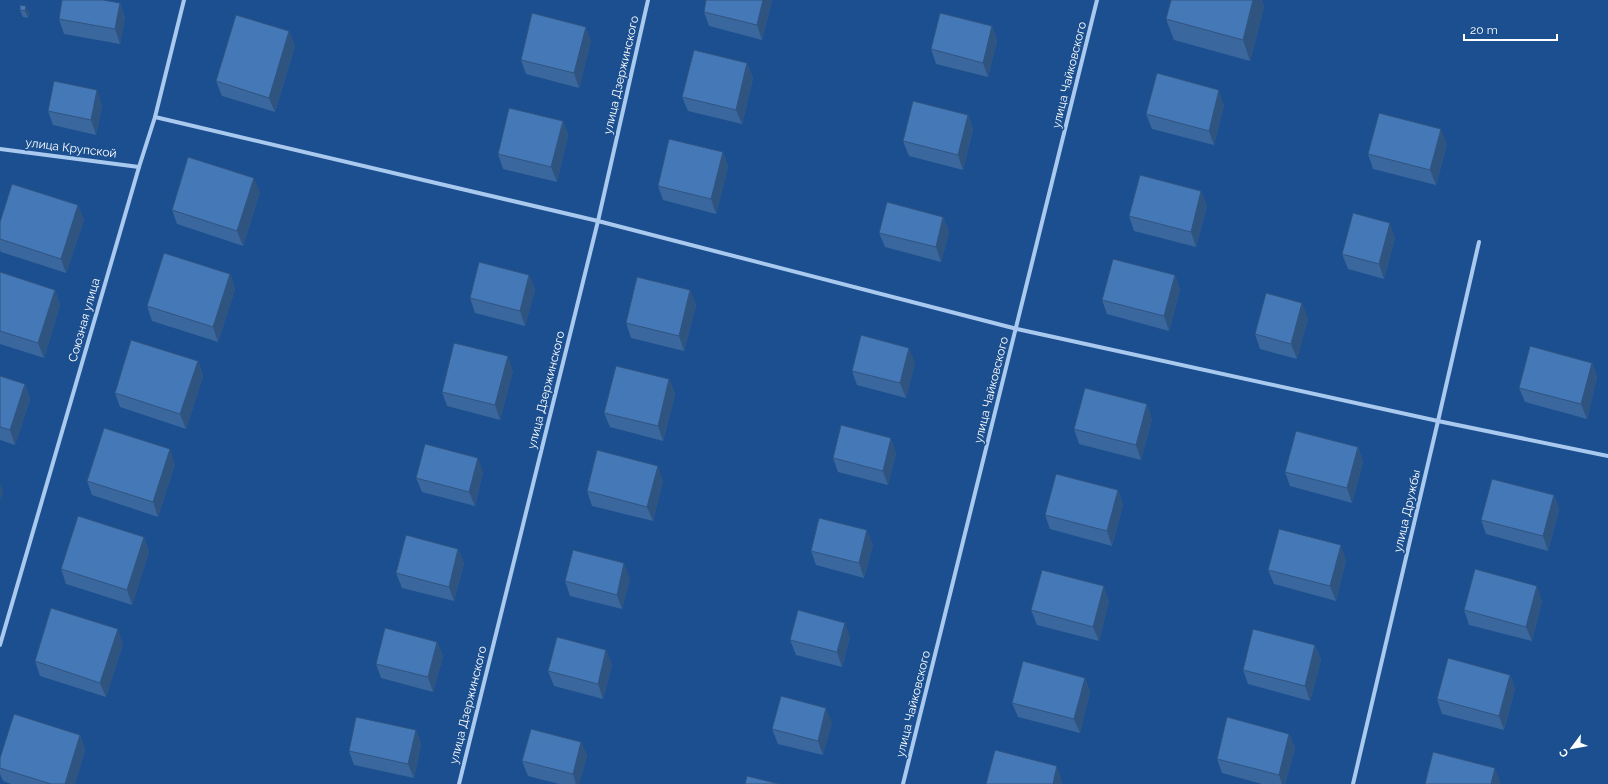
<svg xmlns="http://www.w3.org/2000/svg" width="1608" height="784" font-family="Raleway,sans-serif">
	<rect width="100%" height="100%" fill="#1b4f8f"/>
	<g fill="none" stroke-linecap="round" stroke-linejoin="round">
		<!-- street -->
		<g stroke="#a9c9ee" stroke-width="4">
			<polyline points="155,117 598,221 1017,329 1438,421 1608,456"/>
			<polyline points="0,149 139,167"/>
			<polyline points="0,645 139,167 155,117 184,0"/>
			<polyline points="459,784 598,221 648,0"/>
			<polyline points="903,784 1097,0"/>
			<polyline points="1353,784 1438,421 1479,242"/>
		</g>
	</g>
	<!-- wall -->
	<g fill="#3a679d">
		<polygon points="706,0 772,0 762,40 709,26 704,12"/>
		<polygon points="1171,0 1262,0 1264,7 1250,61 1174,40 1166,19"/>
		<polygon points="120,3 125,18 120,44 64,34 59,19"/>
		<polygon points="20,5 29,13 28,18 23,17 20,10"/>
		<polygon points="992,26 997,41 988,77 936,64 931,49"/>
		<polygon points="289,31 295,46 275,112 222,96 216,81"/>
		<polygon points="591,41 579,88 526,74 521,60"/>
		<polygon points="747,63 753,78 742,124 688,111 682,97"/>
		<polygon points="102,105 96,135 53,125 48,111"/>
		<polygon points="1224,105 1214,145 1152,129 1146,114"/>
		<polygon points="968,115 973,129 963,170 909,156 903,141"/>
		<polygon points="563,121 568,135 557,182 503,169 498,154"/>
		<polygon points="1447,144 1436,185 1373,169 1368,154"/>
		<polygon points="723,152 728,167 716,214 663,200 658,186"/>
		<polygon points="1201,191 1207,206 1196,247 1134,231 1129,216"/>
		<polygon points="260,192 243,246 177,224 172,210"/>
		<polygon points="943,217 949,232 941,262 885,247 879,233"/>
		<polygon points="84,220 66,273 1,252 0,250 0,222"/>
		<polygon points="1395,238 1384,279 1348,269 1342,254"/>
		<polygon points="0,272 55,290 60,305 44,358 0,344"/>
		<polygon points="230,274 235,289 218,342 152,321 147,306"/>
		<polygon points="529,275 535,290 525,326 475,313 470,298"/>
		<polygon points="1175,275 1180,290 1169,331 1107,314 1102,300"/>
		<polygon points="690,290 696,305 684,351 631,338 626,323"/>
		<polygon points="1308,318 1297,359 1260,349 1255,334"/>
		<polygon points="198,361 203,376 186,429 120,407 115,393"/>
		<polygon points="915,362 906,398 857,385 852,371"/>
		<polygon points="1592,363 1597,377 1587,419 1525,402 1519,388"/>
		<polygon points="513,371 500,420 447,406 442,392"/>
		<polygon points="0,376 25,384 30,399 15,445 0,440"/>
		<polygon points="669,379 675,394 663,441 610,427 604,413"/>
		<polygon points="1152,419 1141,460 1079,444 1074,429"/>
		<polygon points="1358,447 1363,462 1352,503 1290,486 1285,472"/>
		<polygon points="896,453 888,485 838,472 833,458"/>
		<polygon points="175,464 158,517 92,495 87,481"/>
		<polygon points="483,472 475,506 422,492 416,478"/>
		<polygon points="663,481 653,521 592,506 587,491"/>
		<polygon points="1118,490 1123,505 1112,546 1050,529 1045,515"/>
		<polygon points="1554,495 1559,510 1548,551 1486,534 1481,520"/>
		<polygon points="144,537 149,552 132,605 66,584 61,569"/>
		<polygon points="873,545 864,578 816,565 811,551"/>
		<polygon points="458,549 464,563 454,601 402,588 396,573"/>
		<polygon points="1346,560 1336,601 1274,584 1268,570"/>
		<polygon points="630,578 622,609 570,596 565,581"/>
		<polygon points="1109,601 1099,641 1037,625 1031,610"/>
		<polygon points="1542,601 1532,641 1469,625 1464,610"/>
		<polygon points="850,637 842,667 796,655 790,640"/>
		<polygon points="437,642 443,656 433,692 381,678 376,664"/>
		<polygon points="123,644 106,697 40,676 35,661"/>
		<polygon points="1315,645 1321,660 1310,701 1248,684 1243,670"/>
		<polygon points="606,650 612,665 603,699 554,686 548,671"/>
		<polygon points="1510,675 1515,689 1504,730 1442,714 1437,699"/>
		<polygon points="1085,678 1090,692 1080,733 1018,717 1012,703"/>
		<polygon points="832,722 823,755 778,744 772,729"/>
		<polygon points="416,730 421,744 414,778 354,765 349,751"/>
		<polygon points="1289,734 1295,748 1285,784 1262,784 1222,773 1217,759"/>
		<polygon points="80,735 85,750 75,784 11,784 3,781 0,774 0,758"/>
		<polygon points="581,742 587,756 579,784 559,784 528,776 522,761"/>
	</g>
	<!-- shaded-wall -->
	<g fill="#305480">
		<polygon points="763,0 772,0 762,40 757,25"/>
		<polygon points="1253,0 1262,0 1264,7 1250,61 1243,40"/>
		<polygon points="120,3 125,18 120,44 115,29"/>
		<polygon points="26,6 29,13 28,18 25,11"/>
		<polygon points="992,26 997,41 988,77 983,63"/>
		<polygon points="586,27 591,41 579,88 574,73"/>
		<polygon points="289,31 295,46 275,112 269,98"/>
		<polygon points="747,63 753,78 742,124 736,110"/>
		<polygon points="97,90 102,105 96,135 91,120"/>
		<polygon points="1219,90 1224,105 1214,145 1209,131"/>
		<polygon points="968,115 973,129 963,170 958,155"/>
		<polygon points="563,121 568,135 557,182 551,167"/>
		<polygon points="1441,129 1447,144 1436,185 1430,170"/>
		<polygon points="723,152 728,167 716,214 711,199"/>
		<polygon points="254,178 260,192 243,246 237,231"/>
		<polygon points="1201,191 1207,206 1196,247 1191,232"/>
		<polygon points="78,205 84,220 66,273 61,259"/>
		<polygon points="943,217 949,232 941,262 936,247"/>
		<polygon points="1390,223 1395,238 1384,279 1379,264"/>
		<polygon points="230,274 235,289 218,342 213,327"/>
		<polygon points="529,275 535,290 525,326 520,311"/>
		<polygon points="1175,275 1180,290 1169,331 1164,316"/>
		<polygon points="55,290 60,305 44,358 38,343"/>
		<polygon points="690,290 696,305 684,351 679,336"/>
		<polygon points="1302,303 1308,318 1297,359 1291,344"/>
		<polygon points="909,348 915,362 906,398 900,383"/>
		<polygon points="508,356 513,371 500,420 495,405"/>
		<polygon points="198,361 203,376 186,429 180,414"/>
		<polygon points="1592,363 1597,377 1587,419 1581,404"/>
		<polygon points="669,379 675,394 663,441 658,426"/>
		<polygon points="25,384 30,399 15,445 10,430"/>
		<polygon points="1147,404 1152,419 1141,460 1136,445"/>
		<polygon points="891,438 896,453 888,485 883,471"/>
		<polygon points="1358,447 1363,462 1352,503 1347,488"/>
		<polygon points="170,449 175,464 158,517 153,502"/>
		<polygon points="478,458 483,472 475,506 469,492"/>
		<polygon points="658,466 663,481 653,521 647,507"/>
		<polygon points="0,483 3,491 0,501"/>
		<polygon points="1118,490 1123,505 1112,546 1107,531"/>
		<polygon points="1554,495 1559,510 1548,551 1543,536"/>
		<polygon points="867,530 873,545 864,578 859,563"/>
		<polygon points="144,537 149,552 132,605 127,590"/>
		<polygon points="1341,545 1346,560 1336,601 1330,586"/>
		<polygon points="458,549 464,563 454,601 449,587"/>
		<polygon points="624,563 630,578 622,609 617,595"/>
		<polygon points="1104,586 1109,601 1099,641 1093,627"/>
		<polygon points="1537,586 1542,601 1532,641 1526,627"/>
		<polygon points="845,623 850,637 842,667 837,652"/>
		<polygon points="118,629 123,644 106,697 100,683"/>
		<polygon points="437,642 443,656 433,692 428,677"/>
		<polygon points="1315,645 1321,660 1310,701 1305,686"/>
		<polygon points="606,650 612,665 603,699 598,684"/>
		<polygon points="1510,675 1515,689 1504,730 1499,716"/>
		<polygon points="1085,678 1090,692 1080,733 1074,719"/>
		<polygon points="826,708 832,722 823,755 818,741"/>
		<polygon points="416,730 421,744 414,778 408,764"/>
		<polygon points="1289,734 1295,748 1285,784 1282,784 1279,775"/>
		<polygon points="80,735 85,750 75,784 65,784"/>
		<polygon points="581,742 587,756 579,784 576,784 573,774"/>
		<polygon points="1057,766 1062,781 1062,784 1053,784"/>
		<polygon points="1495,768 1501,783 1500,784 1491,784"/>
	</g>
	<!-- building -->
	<g fill="#4478b7" stroke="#305480">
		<polygon points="62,0 103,0 120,3 115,29 59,19"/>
		<polygon points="706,0 763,0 757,25 704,12"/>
		<polygon points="1171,0 1253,0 1243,40 1166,19"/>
		<polygon points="20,5 26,6 25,11 20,10"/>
		<polygon points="532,13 586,27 574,73 521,60"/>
		<polygon points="940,13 992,26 983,63 931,49"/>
		<polygon points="236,15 289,31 269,98 216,81"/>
		<polygon points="694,50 747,63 736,110 682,97"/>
		<polygon points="1157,73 1219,90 1209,131 1146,114"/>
		<polygon points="54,81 97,90 91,120 48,111"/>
		<polygon points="913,101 968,115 958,155 903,141"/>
		<polygon points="509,108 563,121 551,167 498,154"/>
		<polygon points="1379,113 1441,129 1430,170 1368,154"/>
		<polygon points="669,139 723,152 711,199 658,186"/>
		<polygon points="188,157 254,178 237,231 172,210"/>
		<polygon points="1140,175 1201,191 1191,232 1129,216"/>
		<polygon points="12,184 78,205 61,259 0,239 0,222"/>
		<polygon points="887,202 943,217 936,247 879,233"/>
		<polygon points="1353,213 1390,223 1379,264 1342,254"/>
		<polygon points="164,253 230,274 213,327 147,306"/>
		<polygon points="1113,259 1175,275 1164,316 1102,300"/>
		<polygon points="479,262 529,275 520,311 470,298"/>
		<polygon points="0,272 55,290 38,343 0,331"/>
		<polygon points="637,277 690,290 679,336 626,323"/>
		<polygon points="1266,293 1302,303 1291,344 1255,334"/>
		<polygon points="861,335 909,348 900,383 852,371"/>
		<polygon points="131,340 198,361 180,414 115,393"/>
		<polygon points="454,343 508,356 495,405 442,392"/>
		<polygon points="1530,346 1592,363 1581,404 1519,388"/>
		<polygon points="616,366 669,379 658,426 604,413"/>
		<polygon points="0,376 25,384 10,430 0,427"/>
		<polygon points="1085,388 1147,404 1136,445 1074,429"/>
		<polygon points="841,425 891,438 883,471 833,458"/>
		<polygon points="104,428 170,449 153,502 87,481"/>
		<polygon points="1296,431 1358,447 1347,488 1285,472"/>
		<polygon points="425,444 478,458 469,492 416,478"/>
		<polygon points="597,450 658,466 647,507 587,491"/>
		<polygon points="1056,474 1118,490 1107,531 1045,515"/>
		<polygon points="1492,479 1554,495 1543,536 1481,520"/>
		<polygon points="78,516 144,537 127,590 61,569"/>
		<polygon points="819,518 867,530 859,563 811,551"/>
		<polygon points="1279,529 1341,545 1330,586 1268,570"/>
		<polygon points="406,535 458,549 449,587 396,573"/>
		<polygon points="573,550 624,563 617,595 565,581"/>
		<polygon points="1475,569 1537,586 1526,627 1464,610"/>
		<polygon points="1042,570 1104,586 1093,627 1031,610"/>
		<polygon points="51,608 118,629 100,683 35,661"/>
		<polygon points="798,610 845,623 837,652 790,640"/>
		<polygon points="385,628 437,642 428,677 376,664"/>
		<polygon points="1253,629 1315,645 1305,686 1243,670"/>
		<polygon points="557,637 606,650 598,684 548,671"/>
		<polygon points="1448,658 1510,675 1499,716 1437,699"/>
		<polygon points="1023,661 1085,678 1074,719 1012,703"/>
		<polygon points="781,696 826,708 818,741 772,729"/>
		<polygon points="14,714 80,735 65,784 51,784 0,768 0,758"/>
		<polygon points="356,717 416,730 408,764 349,751"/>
		<polygon points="1227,717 1289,734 1279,775 1217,759"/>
		<polygon points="531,729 581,742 573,774 522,761"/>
		<polygon points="995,750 1057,766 1053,784 986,784"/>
		<polygon points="1433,752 1495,768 1491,784 1425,784"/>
		<polygon points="747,776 779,784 745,784"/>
	</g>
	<g text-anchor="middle" stroke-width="3.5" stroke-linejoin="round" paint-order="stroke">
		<!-- street labels -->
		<g font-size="12" fill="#fff" stroke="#1b4f8f">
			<text transform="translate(621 75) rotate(-77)" y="4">улица Дзержинского</text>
			<text transform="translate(1069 75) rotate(-76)" y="4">улица Чайковского</text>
			<text transform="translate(71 148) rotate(7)" y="4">улица Крупской</text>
			<text transform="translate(84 320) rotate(-74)" y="4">Союзная улица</text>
			<text transform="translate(546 390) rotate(-76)" y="4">улица Дзержинского</text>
			<text transform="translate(991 390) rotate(-76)" y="4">улица Чайковского</text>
			<text transform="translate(1407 511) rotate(-77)" y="4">улица Дружбы</text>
			<text transform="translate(913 704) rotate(-76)" y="4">улица Чайковского</text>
			<text transform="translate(468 705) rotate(-76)" y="4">улица Дзержинского</text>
		</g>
	</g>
	<!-- north arrow -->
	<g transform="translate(1572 748) rotate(238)" stroke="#1b4f8f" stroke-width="3" paint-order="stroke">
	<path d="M0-3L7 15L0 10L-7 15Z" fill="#ffffff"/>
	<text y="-6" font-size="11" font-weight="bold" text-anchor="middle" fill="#ffffff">С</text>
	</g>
	<!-- scale -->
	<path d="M1464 34v6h93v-6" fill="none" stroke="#ffffff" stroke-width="2"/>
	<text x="1470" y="34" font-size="12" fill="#ffffff" stroke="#1b4f8f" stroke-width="3" paint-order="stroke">20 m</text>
</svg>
